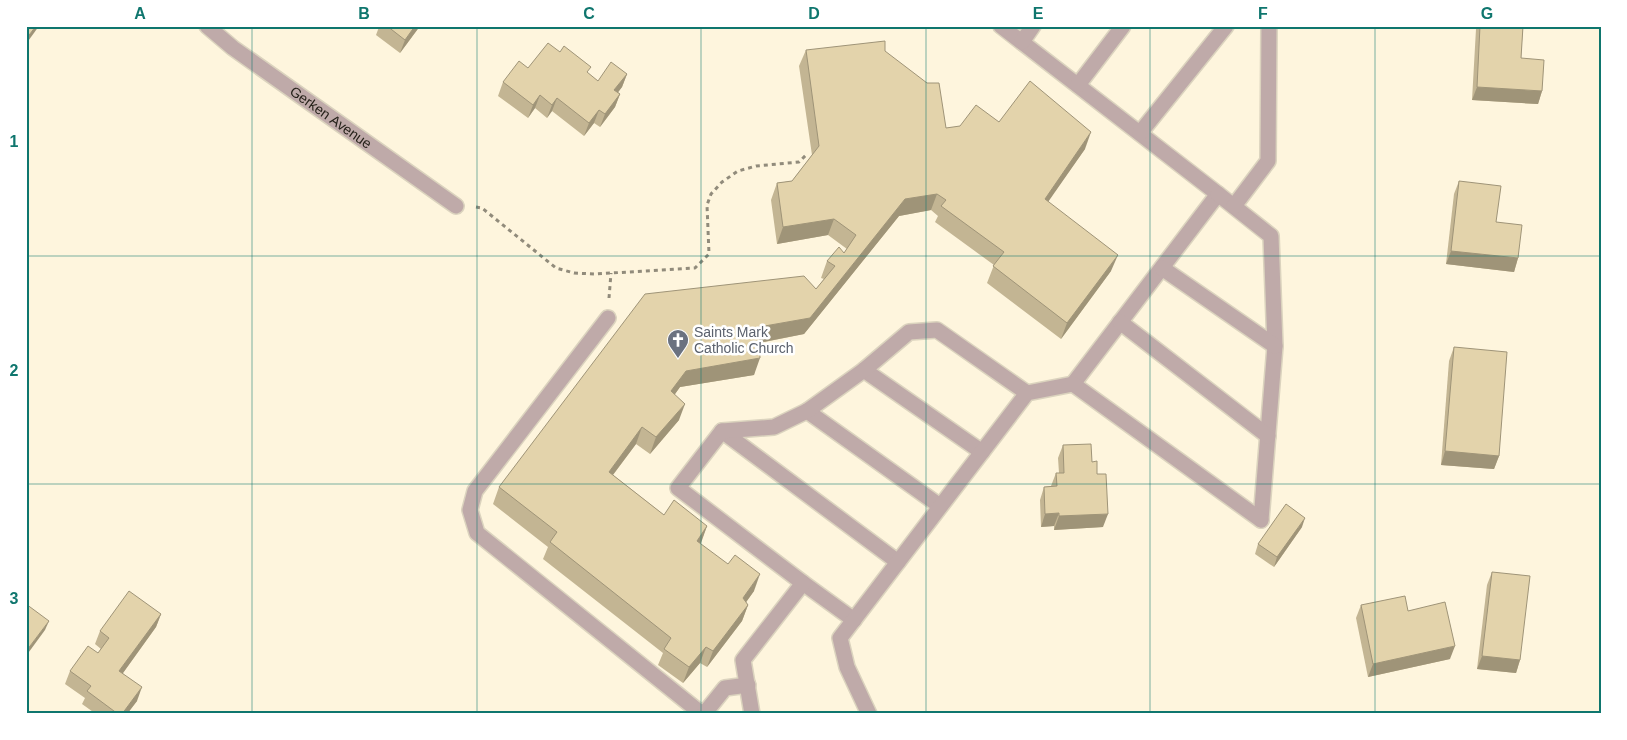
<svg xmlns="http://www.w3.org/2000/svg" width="1627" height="740" font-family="Arial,sans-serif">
	<rect width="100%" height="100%" fill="#fef5dd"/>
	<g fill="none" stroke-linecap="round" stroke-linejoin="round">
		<!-- service casing -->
		<g stroke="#dbd3be" stroke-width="18">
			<g id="service">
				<polyline points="1001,26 1218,194 1073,384"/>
				<polyline points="1022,42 1033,26"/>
				<polyline points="1078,85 1123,26"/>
				<polyline points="1140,133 1226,26"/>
				<polyline points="1218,194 1271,236 1275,346 1261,520"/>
				<polyline points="1234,206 1268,161 1269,26"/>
				<polyline points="1162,268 1275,346"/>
				<polyline points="608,318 475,491 470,510 477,533 702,714"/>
				<polyline points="1120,322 1268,436"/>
				<polyline points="864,370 982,452"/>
				<polyline points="807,411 940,506"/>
				<polyline points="722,431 898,562"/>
				<polyline points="803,583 854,620"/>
				<polyline points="704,714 725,688 748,685"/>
				<polyline points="752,714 743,660 803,583 678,488 722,431 774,427 807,411 864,370 909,332 937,330 1027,393"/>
				<polyline points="869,714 847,667 840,638 1027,393 1073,384 1261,520"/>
			</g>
		</g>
		<!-- minor casing -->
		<g stroke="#dbd3be" stroke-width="18">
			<g id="minor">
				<path id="s1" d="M207 26 233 48 456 206"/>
			</g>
		</g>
		<!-- path -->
		<g stroke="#918b7b" stroke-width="3" stroke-dasharray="4 4" stroke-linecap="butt">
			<polyline points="476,207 482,208 556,268 574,273 595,274 695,268 709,254 707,205 711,194 722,182 738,171 756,166 799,162 807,154"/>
			<polyline points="609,298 611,273"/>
		</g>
		<!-- service -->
		<use href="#service" stroke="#bfaaa9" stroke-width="15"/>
		<!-- minor -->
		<use href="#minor" stroke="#bfaaa9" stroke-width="15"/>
	</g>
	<!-- wall -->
	<g fill="#c3b593">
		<polygon points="377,26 420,26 400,53 376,35 379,27"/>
		<polygon points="1477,26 1523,26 1521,58 1542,91 1538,104 1472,100 1476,29"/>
		<polygon points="806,50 885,51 946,128 999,122 1085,149 1048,201 1111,271 1061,339 987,283 994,265 935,222 938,216 931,210 899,216 804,334 760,343 754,375 680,387 675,394 679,420 650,454 636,444 613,475 664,515 707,526 700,544 754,591 746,602 748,605 742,621 707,667 700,663 683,683 658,665 663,653 543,559 548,547 493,504 499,487 816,289 824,279 821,278 827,261 844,253 847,249 828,235 777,244 771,200 777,183 792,181 812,155 799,66"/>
		<polygon points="528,68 589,74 598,81 627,74 622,87 618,92 620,94 615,107 600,127 594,123 584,136 552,111 547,118 535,108 528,118 498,96 503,82"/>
		<polygon points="1459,181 1496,222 1518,258 1514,272 1446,264 1454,194"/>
		<polygon points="1454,347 1499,456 1494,469 1441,465 1449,361"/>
		<polygon points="1063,445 1092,462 1097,474 1103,527 1054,530 1054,526 1041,527 1040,500 1044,487 1051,486 1056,473 1059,473 1058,458"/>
		<polygon points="1302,527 1274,567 1255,554 1258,544"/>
		<polygon points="1492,572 1520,660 1516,673 1477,669 1487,585"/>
		<polygon points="1361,605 1408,611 1450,659 1368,677 1356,618"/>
		<polygon points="161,614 156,627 123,673 137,701 127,714 96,714 82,704 85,698 65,684 70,671 98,653 101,649 95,644 100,631"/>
	</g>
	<!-- shaded-wall -->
	<g fill="#9f9478">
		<polygon points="36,26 39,26 26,44 26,39"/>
		<polygon points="415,26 420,26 400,53 405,40"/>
		<polygon points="627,74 622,87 610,103 614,90"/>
		<polygon points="1477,87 1542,91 1538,104 1472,100"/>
		<polygon points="620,94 615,107 600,127 605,114"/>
		<polygon points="540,95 535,108 528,118 533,105"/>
		<polygon points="557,98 552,111 547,118 552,105"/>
		<polygon points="599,110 594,123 584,136 589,123"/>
		<polygon points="1091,132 1085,149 1039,215 1045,199"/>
		<polygon points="937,194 931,210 899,216 804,334 753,344 759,327 810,318 905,199"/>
		<polygon points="834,219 828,235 777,244 783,227"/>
		<polygon points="1451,251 1518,258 1514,272 1446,264"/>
		<polygon points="1118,255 1111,271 1061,339 1067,323"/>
		<polygon points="760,358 754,375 680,387 665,408 671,391 686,371"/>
		<polygon points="685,404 679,420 650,454 656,437"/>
		<polygon points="642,427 636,444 603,488 609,472"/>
		<polygon points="1445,451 1499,456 1494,469 1441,465"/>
		<polygon points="1059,513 1054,526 1041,527 1045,514"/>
		<polygon points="1108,514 1103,527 1054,530 1059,516"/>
		<polygon points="1305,518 1302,527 1274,567 1277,557"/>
		<polygon points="707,526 701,543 691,558 697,541"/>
		<polygon points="760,574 754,591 737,615 743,598"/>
		<polygon points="748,605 742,621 707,667 713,651"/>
		<polygon points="161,614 156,627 115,684 119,671"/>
		<polygon points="49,621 45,630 26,656 27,650"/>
		<polygon points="1455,646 1450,659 1368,677 1373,664"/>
		<polygon points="706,647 700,663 683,683 689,667"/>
		<polygon points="1482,656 1520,660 1516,673 1477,669"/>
		<polygon points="142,687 137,701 127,714 122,714"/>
	</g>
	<!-- building -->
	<g fill="#e3d3ab" stroke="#9f9478">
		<polygon points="26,26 36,26 26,39"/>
		<polygon points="387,26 415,26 405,40"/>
		<polygon points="1480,26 1523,26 1521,58 1544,60 1542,91 1477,87"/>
		<polygon points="885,41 885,51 927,83 939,83 946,128 960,126 976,105 999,122 1030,81 1091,132 1045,199 1118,255 1067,323 993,266 1004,252 941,206 946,200 937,194 905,199 810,318 759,327 760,358 686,371 671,391 685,404 656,437 642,427 609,472 664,515 674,500 707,526 697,541 728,564 735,555 760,574 743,598 748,605 713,651 706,647 689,667 664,649 671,638 550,542 557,532 499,487 645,294 804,276 816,289 835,266 827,261 839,247 844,253 856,235 834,219 783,227 777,183 792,181 819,146 806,50"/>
		<polygon points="548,43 560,52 564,46 591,67 587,72 598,81 611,62 627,74 614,90 620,94 605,114 599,110 589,123 557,98 552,105 540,95 533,105 503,82 519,61 528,68"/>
		<polygon points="1459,181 1501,186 1496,222 1522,225 1518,258 1451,251"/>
		<polygon points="1454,347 1507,352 1499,456 1445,451"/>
		<polygon points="1091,444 1092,462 1097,461 1097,474 1106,474 1108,514 1059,516 1059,513 1045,514 1044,487 1057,486 1056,473 1064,473 1063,445"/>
		<polygon points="1286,504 1305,518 1277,557 1258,544"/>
		<polygon points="1492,572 1530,576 1520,660 1482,656"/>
		<polygon points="129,591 161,614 119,671 142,687 122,714 118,714 87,691 91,686 70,671 88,646 98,653 109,638 100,631"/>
		<polygon points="1405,596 1408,611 1445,602 1455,646 1373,664 1361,605"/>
		<polygon points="26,604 49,621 27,650 26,650"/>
	</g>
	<!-- grid -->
	<path fill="none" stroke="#0f766e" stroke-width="1" stroke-opacity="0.55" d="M252 26V714M477 26V714M701 26V714M926 26V714M1150 26V714M1375 26V714M26 256H1601M26 484H1601"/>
	<!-- icons -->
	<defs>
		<g id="church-pin" transform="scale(1.125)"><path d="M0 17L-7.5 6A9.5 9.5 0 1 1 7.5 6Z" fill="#6b7280" stroke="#fff"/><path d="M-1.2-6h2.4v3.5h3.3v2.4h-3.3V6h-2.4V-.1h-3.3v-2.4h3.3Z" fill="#fff"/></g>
	</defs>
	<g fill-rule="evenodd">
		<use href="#church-pin" x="678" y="340"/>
	</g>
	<g text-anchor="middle" stroke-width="5" stroke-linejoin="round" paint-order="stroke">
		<!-- street labels -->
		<g font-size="14" fill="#26221a" stroke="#fff">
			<text dy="5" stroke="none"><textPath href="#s1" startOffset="154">Gerken Avenue</textPath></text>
		</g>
		<!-- worship labels -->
		<g font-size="14" fill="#5b616d" stroke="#fff" text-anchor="start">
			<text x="694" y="337">Saints Mark<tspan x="694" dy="16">Catholic Church</tspan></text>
		</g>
	</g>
	<!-- border -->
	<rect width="1627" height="740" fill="none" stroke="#ffffff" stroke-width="55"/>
	<rect x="28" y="28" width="1572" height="684" fill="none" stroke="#0f766e" stroke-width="2"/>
	<g font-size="16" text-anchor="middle" font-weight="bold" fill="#0f766e">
		<text x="140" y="19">A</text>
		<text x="364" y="19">B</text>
		<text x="589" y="19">C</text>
		<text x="814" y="19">D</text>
		<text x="1038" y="19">E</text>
		<text x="1263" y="19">F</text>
		<text x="1487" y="19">G</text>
		<text x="14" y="147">1</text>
		<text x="14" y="376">2</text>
		<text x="14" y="604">3</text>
	</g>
</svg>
